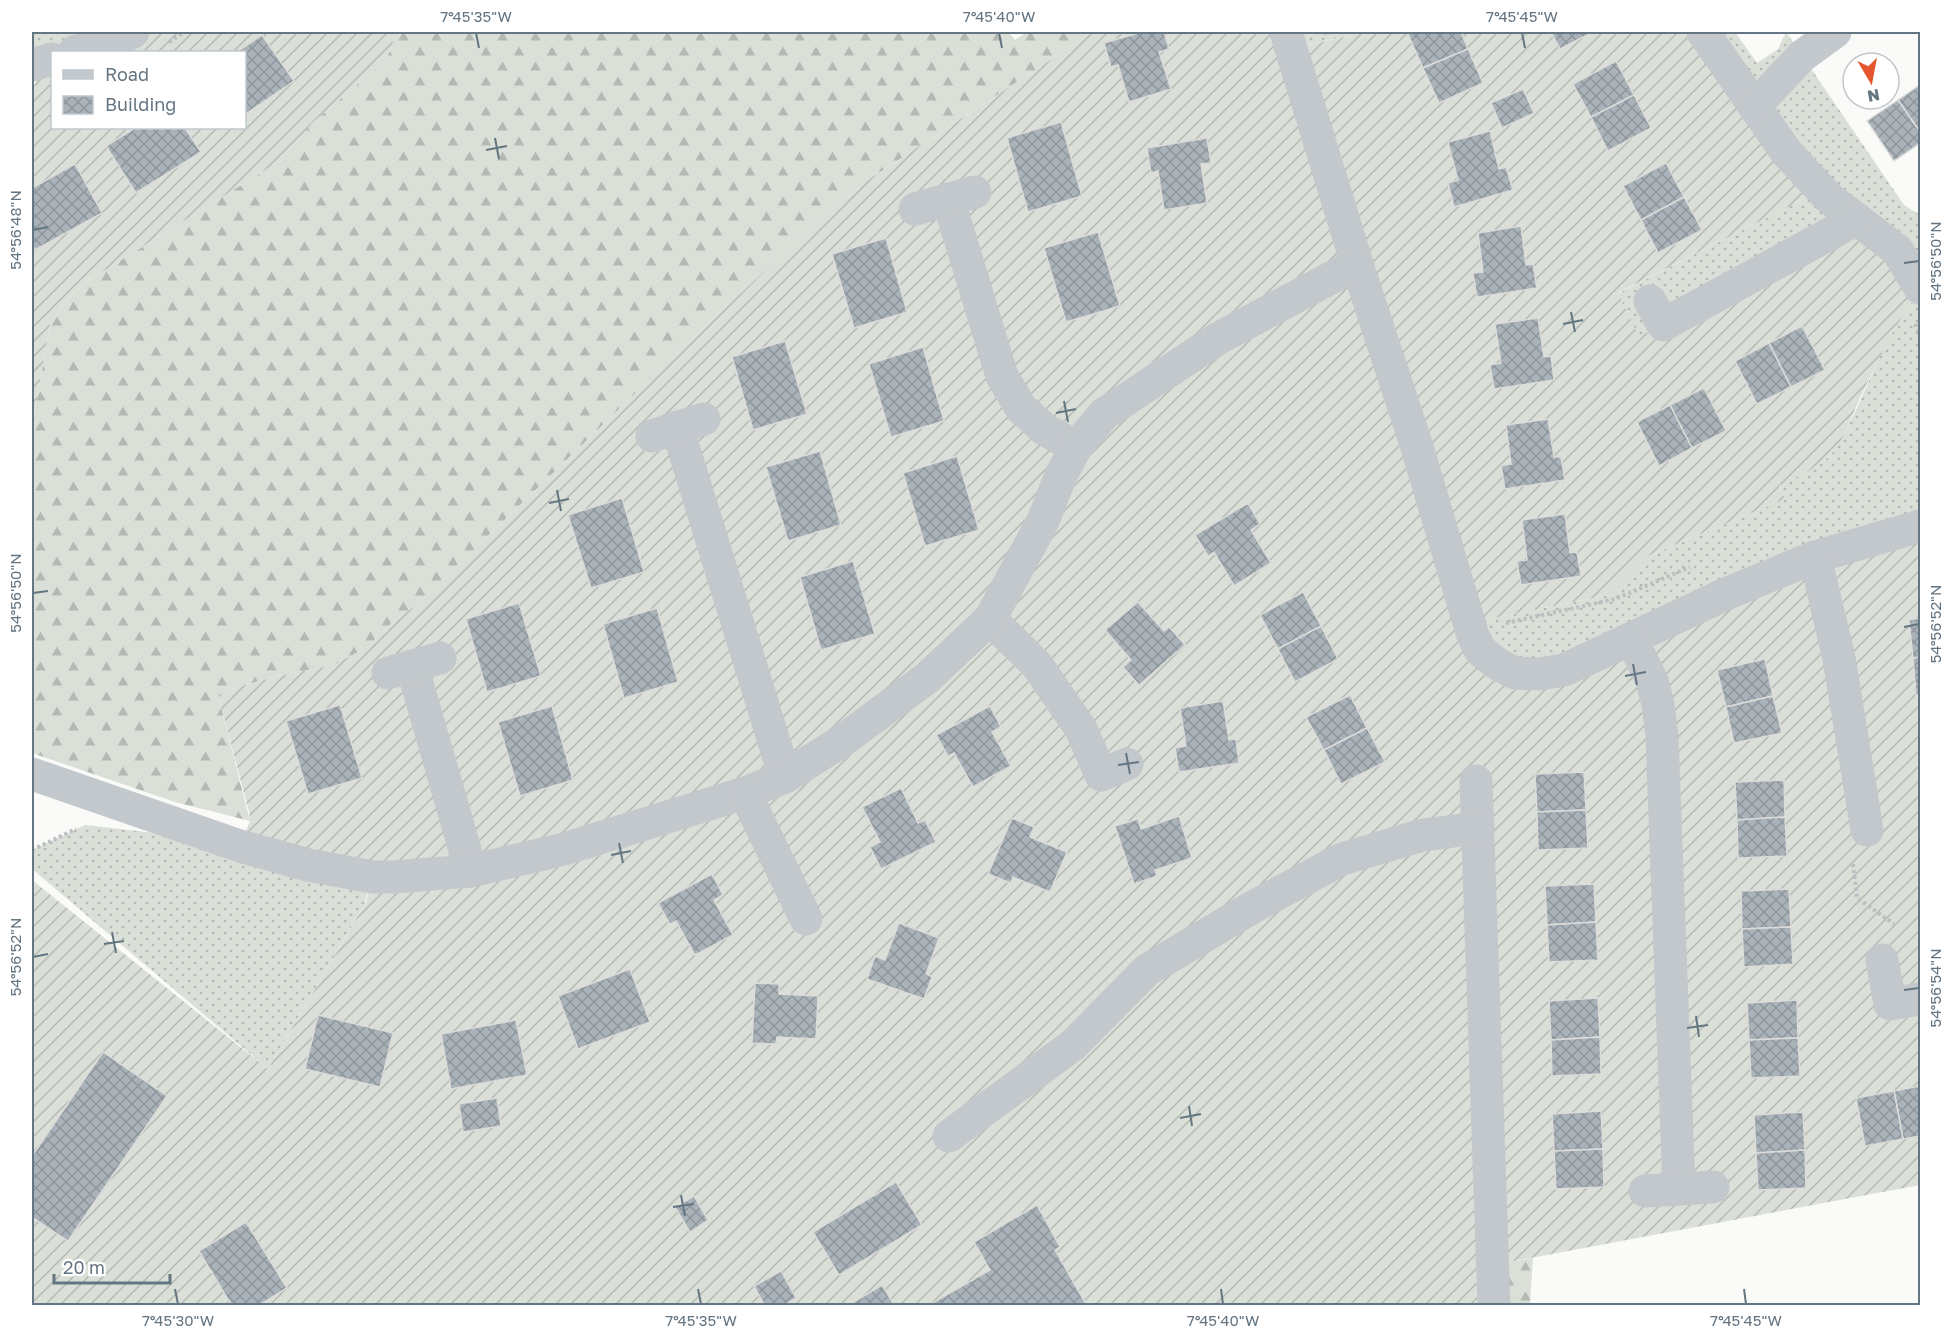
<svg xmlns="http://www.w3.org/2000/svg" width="1952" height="1337" font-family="'Golos Text',sans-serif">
	<defs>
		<pattern id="grass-dots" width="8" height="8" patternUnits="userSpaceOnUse" patternTransform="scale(1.5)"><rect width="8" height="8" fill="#dadfd7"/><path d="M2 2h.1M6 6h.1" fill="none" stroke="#b4b9b4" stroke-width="1.8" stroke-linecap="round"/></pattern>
		<pattern id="forest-firs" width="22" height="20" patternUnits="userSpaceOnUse" patternTransform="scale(1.5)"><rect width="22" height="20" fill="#dadfd7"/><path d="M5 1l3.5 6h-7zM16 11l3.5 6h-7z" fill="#b4b9b4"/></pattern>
		<pattern id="garden-furrows" width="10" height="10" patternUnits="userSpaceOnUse" patternTransform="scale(1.5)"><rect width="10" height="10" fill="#dadfd7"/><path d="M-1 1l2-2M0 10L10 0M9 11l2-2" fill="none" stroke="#b4b9b4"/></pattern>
		<pattern id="building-cross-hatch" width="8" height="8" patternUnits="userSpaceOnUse" patternTransform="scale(1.5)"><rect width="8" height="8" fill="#aab3b9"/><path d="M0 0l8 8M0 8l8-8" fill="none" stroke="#8e969c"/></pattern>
	</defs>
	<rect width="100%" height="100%" fill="#fafaf8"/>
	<!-- grass -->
	<g fill="url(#grass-dots)">
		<polygon points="32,32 133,32 32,61"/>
		<polygon points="1286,32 1365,32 1291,49"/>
		<polygon points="1703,32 1735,32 1757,63 1778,49 1786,32 1904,205 1920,215 1920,288 1663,325 1639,338 1617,294 1801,200 1820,189"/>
		<path d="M1920 297V526L1540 674 1468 623 1609 595 1648 556 1785 499 1779 486C1797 476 1820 468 1833 452 1856 425 1893 306 1920 297Z"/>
		<polygon points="85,825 224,841 373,877 364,905 268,1069 32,869 32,850"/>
	</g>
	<!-- forest -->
	<g fill="url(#forest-firs)">
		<polygon points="397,32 1009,32 1015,40 1027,32 1093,32 865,182 817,222 679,351 418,604 396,619 367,647 335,665 278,676 241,686 218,695 250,821 175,802 32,753 32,428 50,324 69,298 86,282 281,160 312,123 386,60"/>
		<polygon points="1533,1258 1530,1305 1494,1305 1493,1265"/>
	</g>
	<!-- garden -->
	<g fill="url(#garden-furrows)">
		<polygon points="133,32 397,32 386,60 312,123 281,160 86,282 69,298 50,324 32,428 32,91 44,62 52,59 52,128 244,128 244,52 74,52"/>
		<path d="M1093 32H1286L1292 49 1365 32H1703L1820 189 1788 207 1618 293 1639 337 1857 219 1913 300C1892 330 1876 365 1860 398 1851 417 1845 440 1830 455 1817 469 1796 477 1779 486L1785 499 1648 556 1609 595 1469 623 1515 673 1920 526V1185L1493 1265 1494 1305H32V880L268 1069 366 902 373 877 240 846 250 821 249 812 218 695 241 686 278 676 334 665 367 647 396 619 418 604 679 351 817 222 865 182Z"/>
	</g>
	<!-- building -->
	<g fill="url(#building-cross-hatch)" stroke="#dcdcda" stroke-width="1.5">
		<polygon points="1142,32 1164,32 1169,49 1159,52 1171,89 1129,102 1118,65 1111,67 1104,43"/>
		<polygon points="1413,32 1461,32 1468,49 1423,68 1408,34"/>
		<polygon points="1551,32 1593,32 1560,49"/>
		<polygon points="262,35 294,81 244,115 244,52 237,52"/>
		<polygon points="1468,49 1483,83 1439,103 1423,68"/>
		<polygon points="1616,61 1634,95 1591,117 1573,84"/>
		<polygon points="1920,85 1920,132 1898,100"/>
		<polygon points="1523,89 1534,113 1502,128 1491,103"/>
		<polygon points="1634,95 1651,128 1608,151 1591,117"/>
		<polygon points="1898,100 1920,132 1920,143 1894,161 1867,121"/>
		<polygon points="1061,122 1082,196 1028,212 1007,138"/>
		<polygon points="135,128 185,128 201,152 136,193 106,146"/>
		<polygon points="1490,131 1499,169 1506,167 1513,190 1454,207 1448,183 1458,180 1448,142"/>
		<polygon points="1207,138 1211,163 1201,164 1207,203 1164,210 1158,171 1151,173 1147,148"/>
		<polygon points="1666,163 1684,197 1641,220 1623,186"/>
		<polygon points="75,164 102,213 35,250 32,244 32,188"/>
		<polygon points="1684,197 1702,230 1658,253 1641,220"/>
		<polygon points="1521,226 1526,265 1533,264 1537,288 1477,297 1473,273 1483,272 1478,233"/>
		<polygon points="1098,232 1120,306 1066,322 1044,248"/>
		<polygon points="886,238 907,312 854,328 832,254"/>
		<polygon points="1538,318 1544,357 1551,356 1554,380 1494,389 1490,365 1501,363 1495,324"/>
		<polygon points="1802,326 1825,370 1791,387 1769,343"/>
		<polygon points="785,341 807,414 753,430 732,357"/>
		<polygon points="1769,343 1791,387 1757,404 1735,361"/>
		<polygon points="923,347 944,421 891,437 869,364"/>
		<polygon points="1704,388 1726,431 1692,448 1670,405"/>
		<polygon points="1670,405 1692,448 1659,466 1637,422"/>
		<polygon points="1548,419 1554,457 1561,457 1565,480 1505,489 1501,466 1511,464 1506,425"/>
		<polygon points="820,451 841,525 788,541 766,467"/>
		<polygon points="957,456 979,530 925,546 903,473"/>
		<polygon points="622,498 644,572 591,588 568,515"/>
		<polygon points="1248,503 1260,524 1251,530 1271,563 1234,586 1214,552 1208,556 1195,535"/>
		<polygon points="1565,514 1570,553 1577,552 1581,576 1521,585 1517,561 1527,560 1522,520"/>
		<polygon points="853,561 875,634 821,650 800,577"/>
		<polygon points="1303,592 1321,626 1278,649 1260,615"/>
		<polygon points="1138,602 1164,631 1169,627 1185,645 1139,685 1123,667 1131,660 1105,630"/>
		<polygon points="519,603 541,676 487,692 466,619"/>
		<polygon points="657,608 678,682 624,698 603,624"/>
		<polygon points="1920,618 1920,657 1913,658 1909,620"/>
		<polygon points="1321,626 1338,659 1295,682 1278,649"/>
		<polygon points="1920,657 1920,694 1916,695 1913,658"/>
		<polygon points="1765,659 1773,696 1726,707 1717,670"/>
		<polygon points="1350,695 1367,728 1324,750 1306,717"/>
		<polygon points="1773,696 1782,733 1734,743 1726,707"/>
		<polygon points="1223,701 1229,740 1236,739 1239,763 1179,772 1175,748 1186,746 1180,708"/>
		<polygon points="340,705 362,778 308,794 286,721"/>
		<polygon points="552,706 573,780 520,796 498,722"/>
		<polygon points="990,706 1001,727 992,732 1011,766 973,787 954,753 948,756 936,735"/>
		<polygon points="1367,728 1385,762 1341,784 1324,750"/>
		<polygon points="1584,772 1586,810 1537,812 1535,774"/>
		<polygon points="1784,780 1785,817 1737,820 1735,782"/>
		<polygon points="901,788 918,823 925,820 936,842 881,869 870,847 880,842 862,807"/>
		<polygon points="1586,810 1588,848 1538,850 1537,812"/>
		<polygon points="1179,816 1192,858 1155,870 1157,876 1134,884 1115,826 1138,819 1141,829"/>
		<polygon points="1785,817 1787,856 1738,858 1737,820"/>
		<polygon points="1012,818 1034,827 1030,837 1067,852 1050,892 1013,877 1011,883 988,874"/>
		<polygon points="712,874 723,895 714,900 733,935 695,955 676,921 670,924 658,903"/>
		<polygon points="1594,884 1596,922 1547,925 1545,886"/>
		<polygon points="1789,889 1791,927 1742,929 1741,891"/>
		<polygon points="1596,922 1598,960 1549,962 1547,925"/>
		<polygon points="899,923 939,938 926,974 932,977 924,999 867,979 875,956 885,960"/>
		<polygon points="1791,927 1793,964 1744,967 1742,929"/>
		<polygon points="630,969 650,1022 578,1049 558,996"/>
		<polygon points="755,983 779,984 779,994 818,996 816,1039 777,1037 776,1044 752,1043"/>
		<polygon points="1598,998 1600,1037 1551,1040 1549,1001"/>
		<polygon points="1797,1000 1798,1038 1749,1040 1747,1003"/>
		<polygon points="318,1015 393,1033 380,1087 305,1069"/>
		<polygon points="516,1020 527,1075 451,1089 441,1034"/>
		<polygon points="1600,1037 1601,1074 1552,1076 1551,1040"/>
		<polygon points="1798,1038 1800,1076 1751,1078 1749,1040"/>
		<polygon points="103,1052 167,1096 68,1241 32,1217 32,1156"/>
		<polygon points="1920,1086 1920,1136 1903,1139 1894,1091"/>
		<polygon points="1894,1091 1903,1139 1865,1146 1856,1098"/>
		<polygon points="497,1098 501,1126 463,1132 459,1104"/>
		<polygon points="1601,1111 1603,1149 1554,1151 1552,1114"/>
		<polygon points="1803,1112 1805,1150 1756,1153 1754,1115"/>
		<polygon points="1603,1149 1604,1187 1556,1189 1554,1151"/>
		<polygon points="1805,1150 1806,1188 1758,1190 1756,1153"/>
		<polygon points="896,1182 922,1225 839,1275 813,1232"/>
		<polygon points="694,1196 708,1220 690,1232 675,1207"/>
		<polygon points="1037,1205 1060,1247 1055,1250 1087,1306 927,1306 990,1270 974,1242"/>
		<polygon points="246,1222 287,1288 258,1306 232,1306 199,1251"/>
		<polygon points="781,1271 796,1298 783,1306 765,1306 754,1286"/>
		<polygon points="882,1285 895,1306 847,1306"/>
	</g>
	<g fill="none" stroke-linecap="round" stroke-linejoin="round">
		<!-- path -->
		<g stroke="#bbbfc2" stroke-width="4" stroke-dasharray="3 3" stroke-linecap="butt">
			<polyline points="1324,33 1333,32"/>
			<polyline points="169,42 184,32"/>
			<polyline points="1915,324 1920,334"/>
			<polyline points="1506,623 1615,599 1690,567"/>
			<polyline points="32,850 76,829"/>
			<polyline points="1853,864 1857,898 1894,924"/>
		</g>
		<!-- street -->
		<g stroke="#c3c8cc" stroke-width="33">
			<polyline points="1286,32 1357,264 1416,444 1473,636 1481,651 1499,665 1515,673 1540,674 1564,670 1728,593 1815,557 1920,526"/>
			<polyline points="1703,32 1787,153 1829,198 1897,250 1920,288"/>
			<polyline points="74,52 117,40 133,32"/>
			<polyline points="32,65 52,59"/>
			<polyline points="1755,106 1802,56 1835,32"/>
			<polyline points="948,199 1002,376 1021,408 1044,429 1076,447"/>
			<polyline points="915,209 975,192"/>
			<polyline points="1650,301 1663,325 1857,219"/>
			<polyline points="677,427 785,777"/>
			<polyline points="652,436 704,419"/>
			<polyline points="1815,557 1839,658 1867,830"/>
			<polyline points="990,619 1037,665 1081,729 1101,775 1127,764"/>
			<polyline points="1632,640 1652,681 1658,704 1662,737 1679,1189"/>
			<polyline points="412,666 471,871"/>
			<polyline points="388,673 440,658"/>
			<polyline points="32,774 240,846 308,865 373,877 393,877 471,871 564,849 745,793 785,777 842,741 927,678 990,619 1043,521 1061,475 1076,447 1104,414 1219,338 1357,264"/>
			<polyline points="1476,781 1494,1306"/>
			<polyline points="745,793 806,919"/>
			<polyline points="1882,960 1890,1004 1920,999"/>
			<polyline points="949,1136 1073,1045 1147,970 1253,907 1342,859 1423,835 1478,828"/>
			<polyline points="1645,1191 1713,1187"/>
		</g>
	</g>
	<!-- ticks -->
	<path fill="none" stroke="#657683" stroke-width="2" d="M476 33 479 48M999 33 1002 48M1522 33 1525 48M495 138 499 159M486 150 507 146M33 230 48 227M1904 263 1919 261M1571 312 1575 332M1563 324 1583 320M1064 401 1068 422M1056 413 1076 409M557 490 561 511M549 503 569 499M33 593 48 591M1904 627 1919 624M1633 664 1637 685M1625 676 1646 672M1126 753 1130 774M1118 765 1139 762M619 843 623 863M611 855 631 851M112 932 116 953M104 944 124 941M33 957 48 954M1904 990 1919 988M1696 1016 1699 1037M1687 1028 1708 1025M1189 1106 1192 1126M1180 1118 1201 1114M681 1195 685 1216M673 1207 694 1204M175 1289 178 1304M698 1289 701 1304M1221 1289 1223 1304M1744 1289 1746 1304"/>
	<!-- border -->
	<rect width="1952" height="1337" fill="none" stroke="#ffffff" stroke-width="66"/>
	<!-- legend -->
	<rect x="51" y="51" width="195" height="78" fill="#ffffff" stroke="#c1c8cd" stroke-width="1.5"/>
	<rect x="63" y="70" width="30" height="9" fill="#c3c8cc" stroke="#c1c8cd" stroke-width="1.5"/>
	<text x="105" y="81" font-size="18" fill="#657683">Road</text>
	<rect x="63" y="96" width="30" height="18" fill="url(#building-cross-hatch)" stroke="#c1c8cd" stroke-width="1.5"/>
	<text x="105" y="111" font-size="18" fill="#657683">Building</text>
	<!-- north arrow -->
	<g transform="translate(1871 81) rotate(170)"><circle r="28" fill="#ffffff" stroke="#c1c8cd" stroke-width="1.5"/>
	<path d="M0-4.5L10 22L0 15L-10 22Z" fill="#e4572e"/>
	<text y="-9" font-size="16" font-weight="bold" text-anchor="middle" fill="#657683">N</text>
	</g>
	<!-- scale -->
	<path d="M54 1274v9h116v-9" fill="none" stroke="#657683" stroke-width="3"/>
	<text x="63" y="1274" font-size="18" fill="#657683" stroke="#ffffff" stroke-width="4.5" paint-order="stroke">20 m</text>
	<rect x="33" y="33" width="1886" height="1271" fill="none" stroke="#657683" stroke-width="2"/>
	<g font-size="15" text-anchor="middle" fill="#657683">
		<text x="476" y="22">7°45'35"W</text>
		<text x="999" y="22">7°45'40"W</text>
		<text x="1522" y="22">7°45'45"W</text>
		<text transform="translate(16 230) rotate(-90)" y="5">54°56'48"N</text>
		<text transform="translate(1936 261) rotate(-90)" y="5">54°56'50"N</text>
		<text transform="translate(16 593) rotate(-90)" y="5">54°56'50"N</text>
		<text transform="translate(1936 624) rotate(-90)" y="5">54°56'52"N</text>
		<text transform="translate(16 957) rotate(-90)" y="5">54°56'52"N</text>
		<text transform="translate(1936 988) rotate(-90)" y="5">54°56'54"N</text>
		<text x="178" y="1326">7°45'30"W</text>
		<text x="701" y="1326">7°45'35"W</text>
		<text x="1223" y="1326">7°45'40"W</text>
		<text x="1746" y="1326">7°45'45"W</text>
	</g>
</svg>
